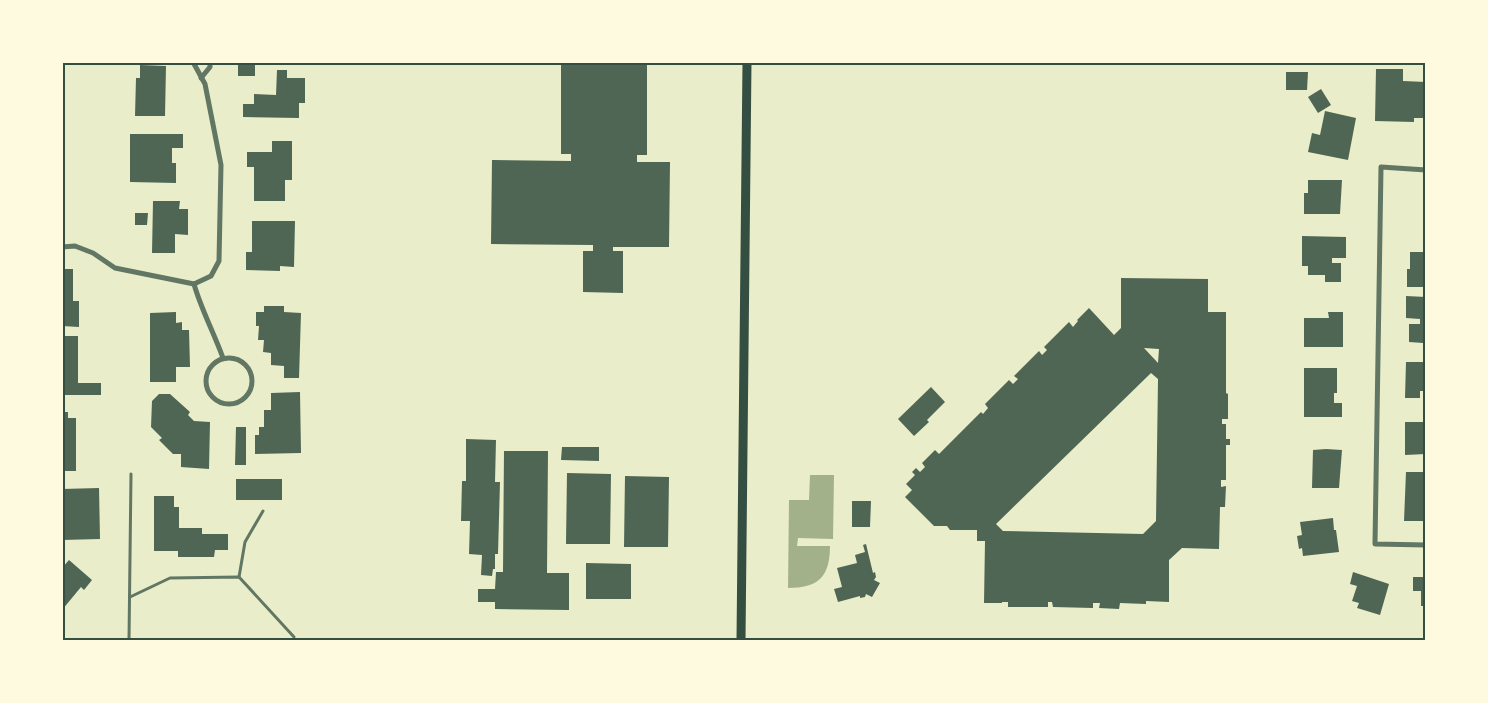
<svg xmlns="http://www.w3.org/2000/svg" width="1488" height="703" font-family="Poppins,sans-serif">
	<rect width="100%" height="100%" fill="#e9edc9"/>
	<!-- water -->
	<path fill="#a3b18a" d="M810 475H834L833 539 798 538 797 546H830C830 577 818 588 788 588L789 500H809Z"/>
	<!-- building -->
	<g fill="#4f6655" fill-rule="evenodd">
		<rect x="238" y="62" width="17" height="14"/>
		<polygon points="561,62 647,62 647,155 637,155 637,162 670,162 669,247 613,247 613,251 623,251 623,293 583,292 583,251 593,251 593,245 491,244 492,160 571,161 571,154 561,154"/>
		<polygon points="140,65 166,66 165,116 135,116 136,78 140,78"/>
		<polygon points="1376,69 1403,69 1403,81 1426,82 1425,118 1414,118 1414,122 1375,121"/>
		<polygon points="277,70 287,70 287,78 305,78 305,103 299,103 299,118 243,117 243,104 254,104 254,94 276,95"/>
		<polygon points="1286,72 1308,72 1307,90 1286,90"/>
		<polygon points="1321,89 1331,105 1318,113 1308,97"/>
		<polygon points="1325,111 1356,118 1348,160 1308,152 1312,133 1320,135"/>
		<polygon points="130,134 183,134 183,148 172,148 172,163 176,163 176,183 130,182"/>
		<polygon points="272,141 292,141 292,180 285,180 285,201 254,201 254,167 247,167 247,152 272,152"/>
		<polygon points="1308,180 1342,180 1340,214 1304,214 1304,193 1308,193"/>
		<polygon points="153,201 180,201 179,209 188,209 188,235 175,234 175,253 152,253"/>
		<polygon points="135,213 148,213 147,225 135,225"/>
		<polygon points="252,221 295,221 294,267 280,266 280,271 246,270 246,252 252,252"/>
		<polygon points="1302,236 1346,237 1346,258 1332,258 1332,263 1341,263 1341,282 1325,282 1325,275 1308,275 1308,266 1302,266"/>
		<polygon points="1410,252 1426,252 1426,287 1407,287 1407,269 1410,269"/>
		<polygon points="62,269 73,269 73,301 79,301 79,327 62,326"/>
		<path d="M1121 278 1208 279V312H1226V393L1228 394V419H1222V424H1226V439H1230V445H1226V480H1221V487L1226 486 1225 507H1220L1219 549 1182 548 1169 560V602L1146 601V604L1120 603 1119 609 1099 608 1100 603H1093V608L1053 607 1052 602H1048V607H1008V602H1002V603H984L985 541H977V530H950L947 526H934L905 497 912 490 906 484 915 475 912 472 916 468 920 472 925 467 922 463 935 450 939 454 981 412 983 414 988 408 985 404 1009 380 1013 384 1018 379 1014 376 1039 351 1042 355 1047 350 1044 347 1069 322 1073 327 1078 321 1077 320 1089 308 1114 335 1121 328ZM1144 348 1159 349 1158 363ZM1151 373 1158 379 1156 521 1143 534 1003 531 996 524Z"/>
		<polygon points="1406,296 1426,297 1426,334 1424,334 1423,343 1409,342 1409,324 1420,324 1420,319 1406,318"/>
		<polygon points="264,306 284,306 284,312 301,313 299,378 284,378 284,366 271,365 271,353 263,352 264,340 258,340 259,326 256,326 256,312 264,312"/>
		<polygon points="176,312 176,323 182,322 182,330 189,330 190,367 176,367 176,382 150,382 150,313"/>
		<polygon points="1328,312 1343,312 1343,347 1304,347 1304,318 1329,318"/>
		<polygon points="62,336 78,336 78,383 101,383 101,395 62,395"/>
		<polygon points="1406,362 1426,362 1426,391 1420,391 1420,398 1405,398"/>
		<polygon points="1304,368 1337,368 1337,393 1334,393 1334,403 1342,403 1342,417 1304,417"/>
		<polygon points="931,387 945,402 927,420 929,422 914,436 898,419"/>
		<polygon points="300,392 301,453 255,454 255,435 259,435 259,427 264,427 264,410 271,410 271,393"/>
		<polygon points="159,394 170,394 190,412 188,415 194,421 210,422 209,469 181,467 181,454 173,454 159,440 162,438 151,427 152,401"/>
		<polygon points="62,412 68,412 68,418 76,418 76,471 62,471"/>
		<polygon points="1405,422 1426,422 1426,454 1405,455"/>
		<polygon points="236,427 246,427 246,465 235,465"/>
		<polygon points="466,439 496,440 495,482 500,482 498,554 495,554 495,569 493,569 492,576 481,575 482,555 469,554 470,521 461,521 462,481 466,481"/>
		<polygon points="562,447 599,447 599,461 561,460"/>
		<polygon points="1326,449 1342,450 1339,488 1312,488 1313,450"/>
		<polygon points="504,451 548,451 547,573 569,573 569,610 495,609 495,602 478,602 478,589 495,589 496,572 503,572"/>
		<polygon points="1406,472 1426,472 1426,521 1404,521"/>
		<polygon points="567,473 611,474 610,544 566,544"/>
		<polygon points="625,476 669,477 668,547 624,547"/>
		<rect x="236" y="479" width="46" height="21"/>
		<polygon points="99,488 100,539 62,540 62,489"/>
		<polygon points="154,496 174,496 174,507 179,507 179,528 202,528 202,534 228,534 228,550 215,550 214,557 178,557 178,551 154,551"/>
		<polygon points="852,501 871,501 870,527 852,527"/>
		<polygon points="1333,518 1334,530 1336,530 1339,552 1303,556 1302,548 1299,549 1297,536 1302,535 1300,522"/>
		<polygon points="866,544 873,573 875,572 876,577 874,580 880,583 872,597 866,594 865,597 860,598 860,596 838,602 834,589 842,587 837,568 857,563 855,555 865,552 863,545"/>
		<polygon points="69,560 92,580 84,590 81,587 62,610 62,568"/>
		<polygon points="586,563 631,564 631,599 586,599"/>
		<polygon points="1353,572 1389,584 1380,615 1357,608 1359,603 1352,601 1357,586 1350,584"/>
		<polygon points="1413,577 1426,577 1426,606 1421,606 1421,591 1413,591"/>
	</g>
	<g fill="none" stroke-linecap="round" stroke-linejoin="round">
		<!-- service -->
		<g stroke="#617663" stroke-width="3">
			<polyline points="239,577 245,542 263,511"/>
			<polyline points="130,597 170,578 239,577 294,637"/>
			<polyline points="129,640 131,474"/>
		</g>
		<!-- minor -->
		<g stroke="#617663" stroke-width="5">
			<polyline points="201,78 210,67 210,62"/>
			<polyline points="1426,170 1381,167 1375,544 1426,545"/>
			<polyline points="62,247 75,246 93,253 115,268 194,284 211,276 219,261 221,165 205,84 193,62"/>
			<path d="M194 284C201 309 214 333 223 358"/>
			<circle cx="229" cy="381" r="23"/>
		</g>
		<!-- secondary -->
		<polyline stroke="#344e41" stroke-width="9" points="741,640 747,62"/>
	</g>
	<!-- border -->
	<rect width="1488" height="703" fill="none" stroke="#fefae0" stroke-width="128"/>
	<rect x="64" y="64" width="1360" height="575" fill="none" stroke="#344e41" stroke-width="2"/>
</svg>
